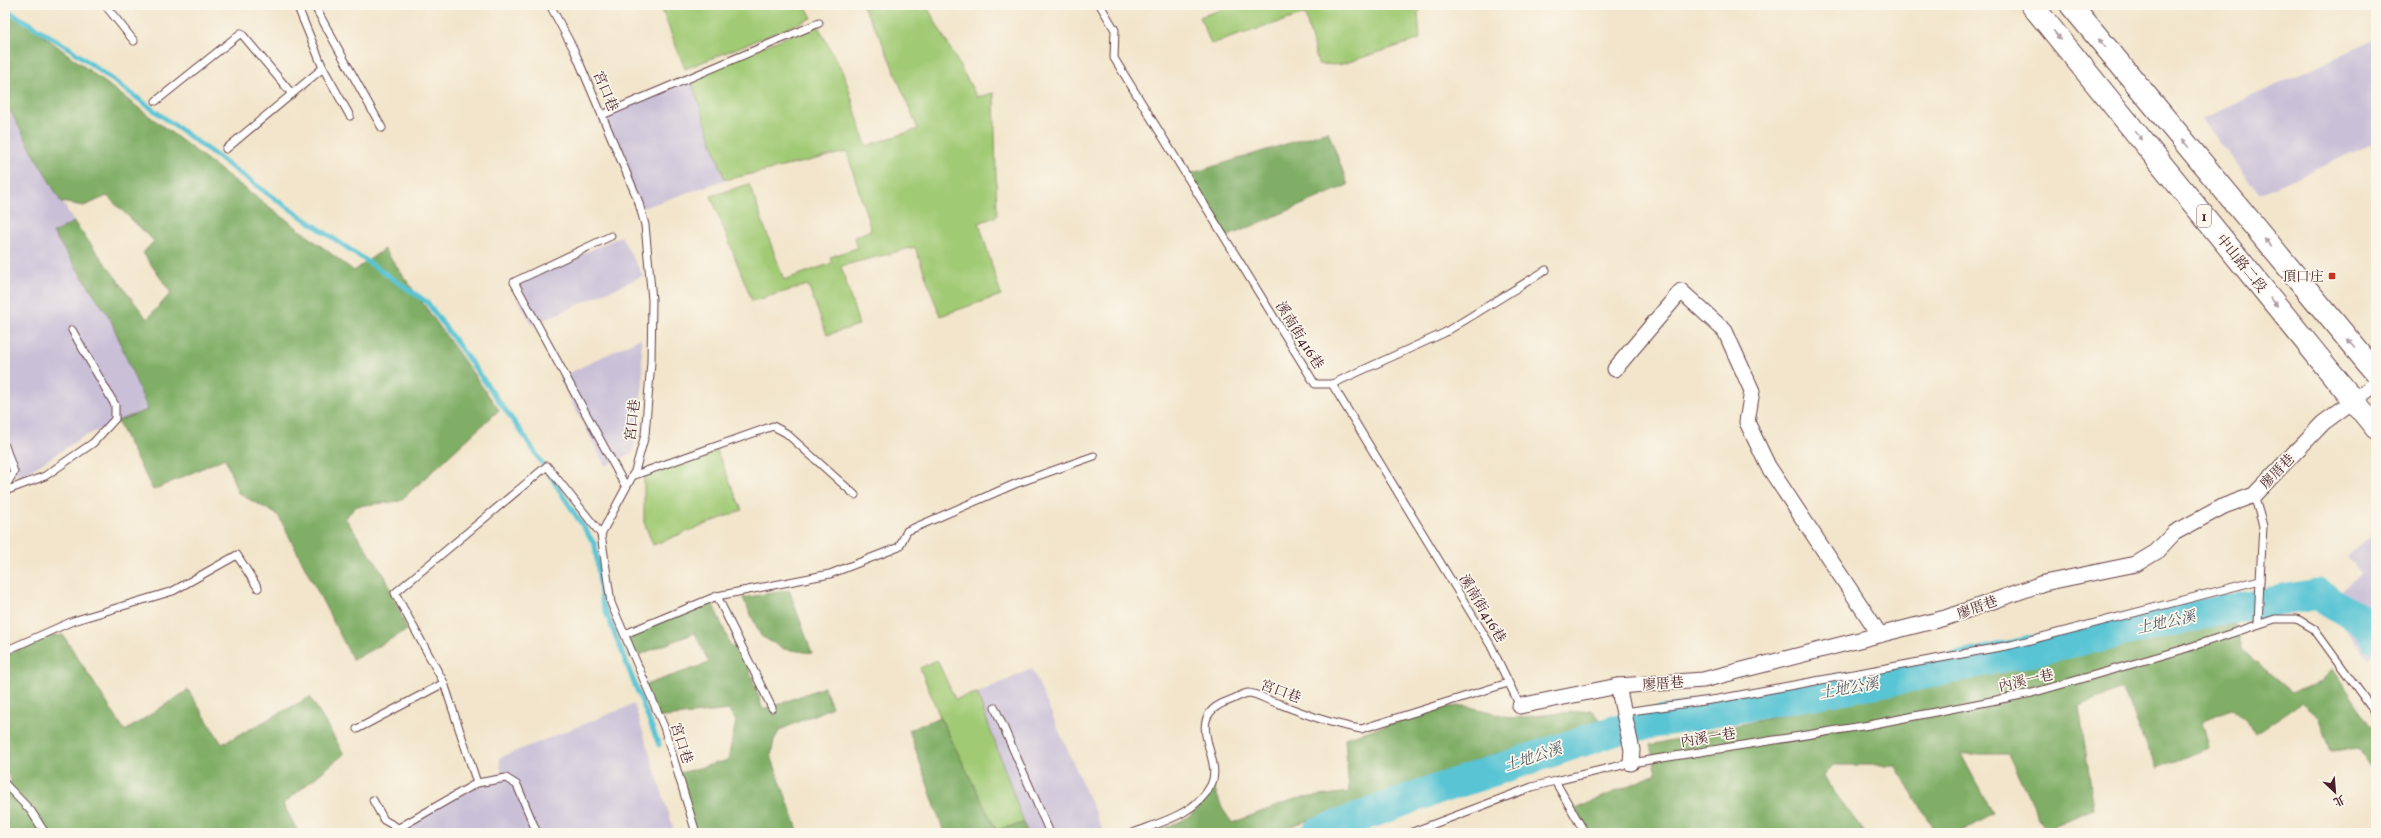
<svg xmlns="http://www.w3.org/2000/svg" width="2381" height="838" font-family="Vollkorn,'Noto Serif TC',serif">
	<rect width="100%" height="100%" fill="#fbf7ec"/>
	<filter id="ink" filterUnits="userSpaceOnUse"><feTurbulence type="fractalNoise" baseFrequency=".025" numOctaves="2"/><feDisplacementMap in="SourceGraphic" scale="8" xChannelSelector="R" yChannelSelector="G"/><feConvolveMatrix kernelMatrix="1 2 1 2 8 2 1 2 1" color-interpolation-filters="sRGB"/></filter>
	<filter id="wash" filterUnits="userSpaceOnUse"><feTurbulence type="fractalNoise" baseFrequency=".012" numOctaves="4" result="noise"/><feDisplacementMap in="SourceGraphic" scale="16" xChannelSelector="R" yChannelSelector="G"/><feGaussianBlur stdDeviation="0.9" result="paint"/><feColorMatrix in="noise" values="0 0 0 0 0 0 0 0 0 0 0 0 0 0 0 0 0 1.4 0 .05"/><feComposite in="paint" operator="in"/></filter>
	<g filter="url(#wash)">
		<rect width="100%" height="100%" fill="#f2e5cb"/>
		<!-- industrial -->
		<g fill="#c9bfd7">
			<polygon points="2376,39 2376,142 2259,194 2202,119"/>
			<polygon points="690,77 725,180 642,208 599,120"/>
			<polygon points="5,102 74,222 53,234 110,318 148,410 117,421 81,438 19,478 5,454"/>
			<polygon points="621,236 643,276 532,325 518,299 520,283"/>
			<polygon points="641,338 643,384 633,453 605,466 559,378"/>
			<polygon points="2376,532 2376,654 2370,659 2324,606 2361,573 2347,555"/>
			<polygon points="1032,669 1104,833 1027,833 977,693"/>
			<polygon points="634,704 675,833 392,833 501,772 499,758"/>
		</g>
		<!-- green -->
		<g fill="#a1ca75" stroke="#767450">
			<polygon points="660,5 805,5 812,18 685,69"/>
			<polygon points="862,5 926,5 977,97 994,93 997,216 979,223 1001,295 940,316 915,247 841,266 859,325 827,335 808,285 752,301 711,196 749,184 784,280 832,263 830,257 857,248 854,237 871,230 847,152 725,180 690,77 817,24 845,77 866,146 918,129 881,39"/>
			<polygon points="1234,5 1425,5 1418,13 1420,39 1339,65 1318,64 1305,14 1211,44 1200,17"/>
			<polygon points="715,447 742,510 653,545 644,522 644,470"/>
			<polygon points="937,660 955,699 977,693 1024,823 996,830 940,717 920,668"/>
		</g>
		<!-- forest -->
		<g fill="#80ae66" stroke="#656648">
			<polygon points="12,12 354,271 384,249 499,410 400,501 357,506 345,518 385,576 407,630 353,660 278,515 238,493 225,458 153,490 117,421 148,410 110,318 53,233 74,222 147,319 171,293 143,253 154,241 107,196 84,206 61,202 5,102 5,15"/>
			<polygon points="1328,131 1348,185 1224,238 1186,175"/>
			<polygon points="789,590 812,653 784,649 761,636 743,598"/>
			<polygon points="713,604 730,644 747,663 763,710 824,687 832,707 780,730 774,740 771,756 799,833 693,833 677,774 728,760 736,721 729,710 655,718 642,686 709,663 695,633 631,658 626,646 627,635 676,611"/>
			<polygon points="2235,624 2243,652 2292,693 2322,682 2333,669 2376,733 2376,767 2372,770 2359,748 2331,751 2320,719 2301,703 2256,733 2233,708 2202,721 2209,748 2157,768 2122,689 2079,706 2094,808 2045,830 2008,754 1961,754 1993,814 1958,833 1936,833 1895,765 1833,765 1823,777 1865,833 1587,833 1575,809 1656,774 1650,745 2098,644"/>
			<polygon points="63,635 125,731 188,690 222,744 310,697 344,754 283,804 299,833 5,833 5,782 12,782 5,770 5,657 39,637"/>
			<path d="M1466 706 1514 718 1592 710 1603 723 1495 754 1272 833H1151C1182 822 1199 816 1213 785L1222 808 1232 823 1295 799 1349 792 1345 738 1444 707Z"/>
			<polygon points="940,717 996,830 1024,823 1027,833 944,833 909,730"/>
		</g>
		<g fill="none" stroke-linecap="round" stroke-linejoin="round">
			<!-- stream -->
			<polyline stroke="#59c4d4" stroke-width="5" points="5,9 69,48 271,196 427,302 525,437 595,545 602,602 659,745"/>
			<!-- river -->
			<polyline stroke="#59c4d4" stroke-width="31" points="1317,833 1411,798 1620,729 1924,674 2223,610 2318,594 2365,623 2376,638"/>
		</g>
	</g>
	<g filter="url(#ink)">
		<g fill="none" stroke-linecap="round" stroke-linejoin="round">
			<!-- lane casing -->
			<g stroke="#633d43" stroke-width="9">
				<g id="lane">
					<polyline points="105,5 134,41"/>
					<polyline points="297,5 323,68 350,116"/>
					<polyline points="314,5 382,128"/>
					<polyline points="550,5 574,50 638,200 645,225 652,300 651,362 645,435 635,471 601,534 611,603 664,727 696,833"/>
					<polyline points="1100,5 1115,30 1114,58 1315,384 1332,384 1491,646 1520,706"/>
					<polyline points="156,101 241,33 292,94"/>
					<polyline points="602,115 819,23"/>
					<polyline points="226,149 323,68"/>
					<polyline points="611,236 514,282 626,487"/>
					<polyline points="1332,384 1444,333 1546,270"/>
					<polyline points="5,446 14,472 5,487"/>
					<polyline points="632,476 773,426 786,433 855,495"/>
					<polyline points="5,491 45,476 93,443 115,419 115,405 72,330"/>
					<polyline points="717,596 772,708"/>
					<polyline points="2258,624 2260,580"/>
					<polyline points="625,634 717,596 830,574 899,547 907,531 1015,484 1094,456"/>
					<polyline points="5,651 73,621 173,591 237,555 258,588"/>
					<polyline points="995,708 1050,833"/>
					<polyline points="1624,712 1718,699 2011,645 2260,580 2263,526 2254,495"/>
					<polyline points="357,729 444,683"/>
					<polyline points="1555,781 1585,833"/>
					<polyline points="477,783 444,683 395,593 547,466 601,534"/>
					<polyline points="5,784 31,811 45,833"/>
					<polyline points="373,800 384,820 398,828"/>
					<polyline points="390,833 477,783 506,778 517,785 537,833"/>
					<path d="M1133 833C1161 822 1196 814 1211 785 1225 758 1180 718 1228 701 1234 699 1242 694 1248 693 1256 693 1269 701 1277 703 1305 714 1331 724 1361 729L1508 683"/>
					<polyline points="1410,833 1532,787 1555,781 1631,763 1869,725 2032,693 2181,650 2275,619 2297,619 2314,629 2376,714"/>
				</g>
			</g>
			<!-- street casing -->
			<g stroke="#633d43" stroke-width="17">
				<g id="street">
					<polyline points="1615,369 1681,291 1725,331 1752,391 1747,422 1768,466 1880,635"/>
					<polyline points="1618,686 1632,750 1631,763"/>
					<polyline points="1520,706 1618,686 1703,680 1945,618 2044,583 2136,564 2156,552 2174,533 2224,506 2254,495 2323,423 2376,384"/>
				</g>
			</g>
			<!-- primary casing -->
			<g stroke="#633d43" stroke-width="24">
				<g id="primary">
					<polyline points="2032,5 2376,428"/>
					<polyline points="2071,5 2376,373"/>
				</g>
			</g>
			<!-- lane -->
			<use href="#lane" stroke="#fff" stroke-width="7"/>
			<!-- street -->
			<use href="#street" stroke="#fff" stroke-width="15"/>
			<!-- primary -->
			<use href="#primary" stroke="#fff" stroke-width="22"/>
		</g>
		<!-- one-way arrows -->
		<defs><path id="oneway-solid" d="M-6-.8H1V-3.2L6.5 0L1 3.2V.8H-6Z"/></defs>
		<g fill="#ae9aa0">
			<use href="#oneway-solid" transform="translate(2057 35) rotate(51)"/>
			<use href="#oneway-solid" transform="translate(2102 43) rotate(-129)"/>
			<use href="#oneway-solid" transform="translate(2139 136) rotate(51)"/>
			<use href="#oneway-solid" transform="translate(2185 143) rotate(-129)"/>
			<use href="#oneway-solid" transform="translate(2268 243) rotate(-130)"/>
			<use href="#oneway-solid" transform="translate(2274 302) rotate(51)"/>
			<use href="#oneway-solid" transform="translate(2351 343) rotate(-130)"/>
		</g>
	</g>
	<!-- markers -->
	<rect fill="#c8321e" stroke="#fbf7ec" stroke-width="1.5" x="2328" y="272" width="8" height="8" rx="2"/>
	<g text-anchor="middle" stroke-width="3.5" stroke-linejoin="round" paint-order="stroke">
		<!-- shield labels -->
		<rect fill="#fbf7ec" stroke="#7f6065" stroke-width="1" x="2197" y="205" width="14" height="22" rx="3"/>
		<g font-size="13" font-weight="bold" fill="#4a1f2b">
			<text x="2204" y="221">1</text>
		</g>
		<!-- street labels -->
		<g font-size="14" fill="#4a1f2b" stroke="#fbf7ec">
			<text transform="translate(606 91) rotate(67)" y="5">宮口巷</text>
			<text transform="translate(2242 263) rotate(51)" y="5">中山路二段</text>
			<text transform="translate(1300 335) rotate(58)" y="5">溪南街416巷</text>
			<text transform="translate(632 420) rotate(-83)" y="5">宮口巷</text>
			<text transform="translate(2277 471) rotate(-46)" y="5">廖厝巷</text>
			<text transform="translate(1977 607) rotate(-20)" y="5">廖厝巷</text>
			<text transform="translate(1483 608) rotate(59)" y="5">溪南街416巷</text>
			<text transform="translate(2026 680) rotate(-13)" y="5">內溪一巷</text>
			<text transform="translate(1663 683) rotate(-4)" y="5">廖厝巷</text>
			<text transform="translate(1281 691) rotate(20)" y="5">宮口巷</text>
			<text transform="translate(1708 737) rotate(-9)" y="5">內溪一巷</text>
			<text transform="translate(682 743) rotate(72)" y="5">宮口巷</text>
		</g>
		<!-- poi labels -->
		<g font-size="14" fill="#4a1f2b" stroke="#fbf7ec" text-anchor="end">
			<text x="2324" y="281">頂口庄</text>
		</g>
		<!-- water labels -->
		<g font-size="15" font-style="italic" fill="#4f5966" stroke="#fbf7ec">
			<text transform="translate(2166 622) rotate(-12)" y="5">土地公溪</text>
			<text transform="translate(1849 688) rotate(-10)" y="5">土地公溪</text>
			<text transform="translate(1533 757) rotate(-18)" y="5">土地公溪</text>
		</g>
	</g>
	<!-- margin -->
	<rect width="2381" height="838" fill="none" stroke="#fbf7ec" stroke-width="20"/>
	<!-- north arrow -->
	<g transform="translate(2335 792) rotate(154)" stroke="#fbf7ec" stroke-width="3" paint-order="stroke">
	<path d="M0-3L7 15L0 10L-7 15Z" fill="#4a1f2b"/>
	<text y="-6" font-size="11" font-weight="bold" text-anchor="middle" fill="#4a1f2b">北</text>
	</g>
</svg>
